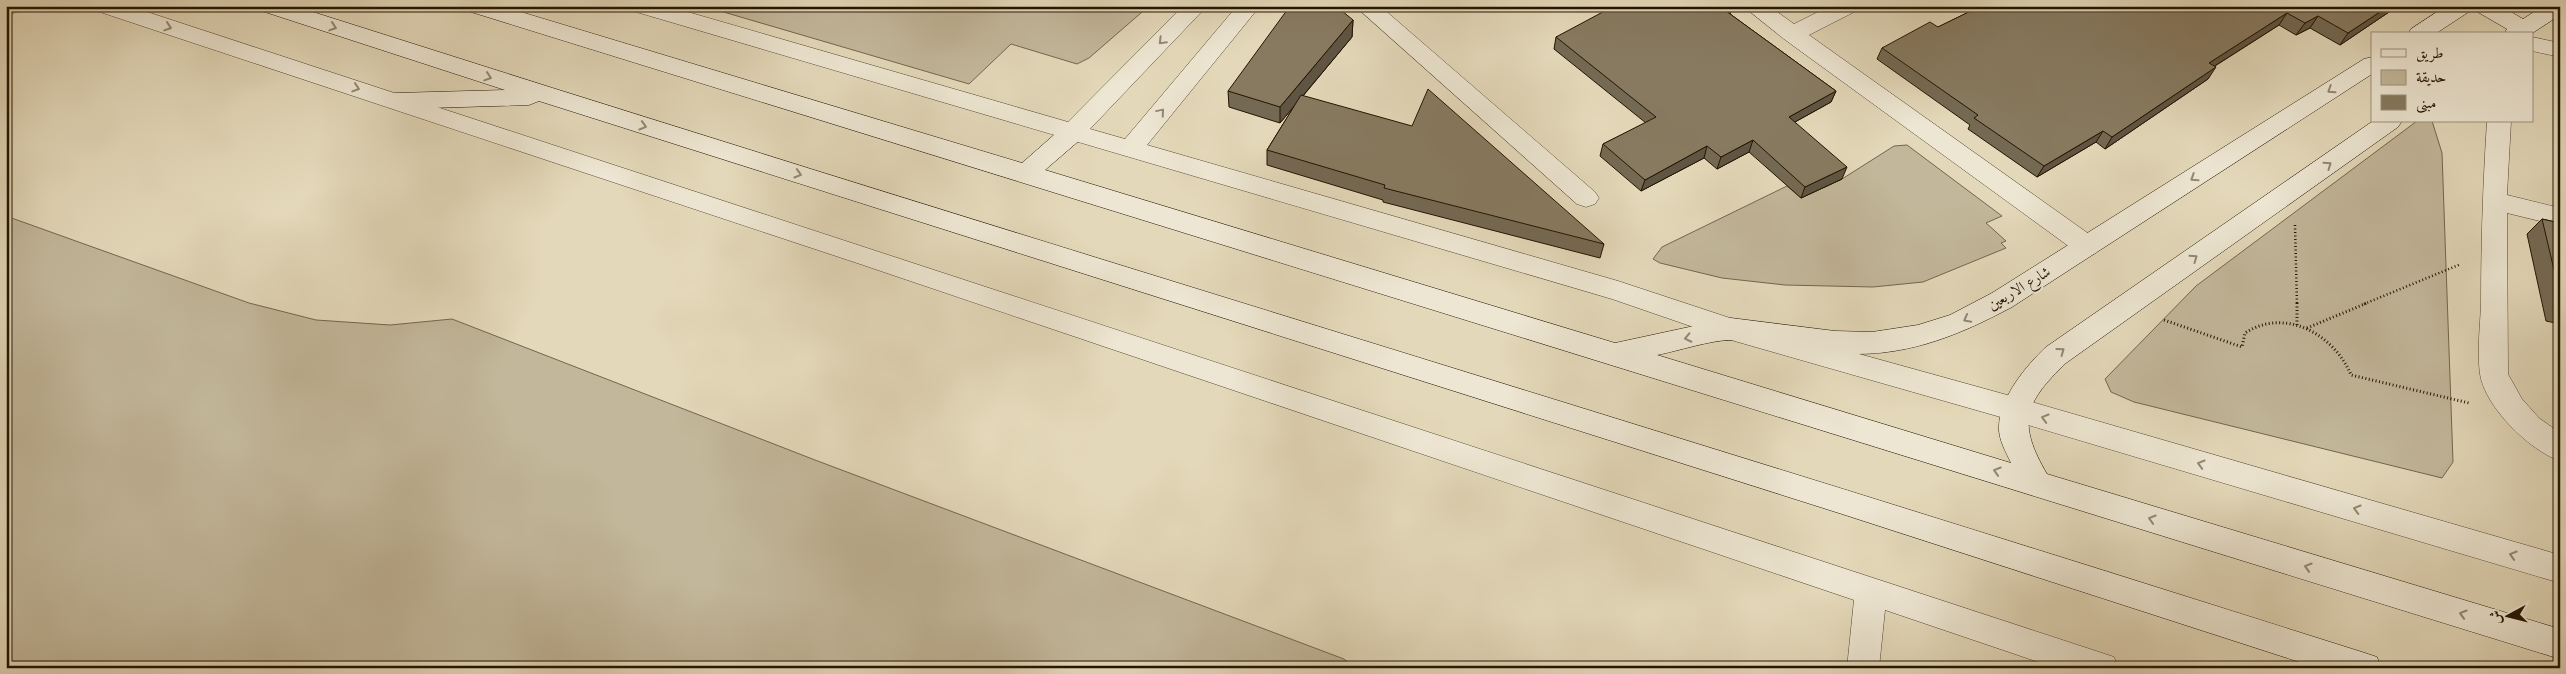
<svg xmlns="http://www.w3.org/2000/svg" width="2566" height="674" font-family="'Libre Caslon Text',Amiri,serif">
	<rect width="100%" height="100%" fill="#e3d8b9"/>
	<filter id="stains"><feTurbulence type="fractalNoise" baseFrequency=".004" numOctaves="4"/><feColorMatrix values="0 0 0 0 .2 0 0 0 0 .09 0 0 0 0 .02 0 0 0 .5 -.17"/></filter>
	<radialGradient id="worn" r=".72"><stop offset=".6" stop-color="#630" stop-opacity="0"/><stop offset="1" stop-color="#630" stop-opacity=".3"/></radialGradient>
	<!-- green -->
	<g fill="#c2b79a" stroke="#72664d">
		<polygon points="703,6 1149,6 1089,58 1077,64 1011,44 969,84"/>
		<polygon points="2417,121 2432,121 2442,153 2453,462 2442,478 2134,402 2111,392 2105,379 2196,286"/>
		<polygon points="1907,145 2002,216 1986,223 2006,241 2001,243 2006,248 1923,282 1873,287 1785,285 1722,278 1660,263 1653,259 1662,247 1787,186 1801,198 1842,179 1894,146"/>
		<polygon points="6,216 249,303 316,320 390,325 452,319 815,460 1344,659 1354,668 6,668"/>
	</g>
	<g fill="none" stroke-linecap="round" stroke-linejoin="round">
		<!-- street casing -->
		<g stroke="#53452e" stroke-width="1">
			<g id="street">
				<polygon points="6,6 22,6 19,11 6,16"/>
				<polygon points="94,6 129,6 2102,653 2114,657 2118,668 2056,668 1885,610 1879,668 1847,668 1854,600 860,264 97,11"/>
				<polygon points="630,6 667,6 1068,122 1183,6 1207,6 1090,129 1125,139 1237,6 1260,6 1147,145 1618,281 1733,319 2018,398 2560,555 2560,583 2018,422 1731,340 1612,299 633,11"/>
				<polygon points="1355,6 1380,6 1595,192 1599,198 1595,204 1586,207 1577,204"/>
				<polygon points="1743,6 1769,6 1794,24 1830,6 1859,6 1856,11 1809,35 2096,239 2100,246 2096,253 2087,256 2078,253 1784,39"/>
				<polygon points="2532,37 2560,43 2560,57 2532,51"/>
				<path d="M2487 121H2511L2507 195 2560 208V226L2507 213 2508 374 2522 399 2539 418 2560 433V461C2529 450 2485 407 2480 374 2477 352 2480 327 2481 305 2481 243 2483 183 2487 121Z"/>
			</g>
		</g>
		<!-- secondary casing -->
		<g stroke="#231400" stroke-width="1">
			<g id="secondary">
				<path d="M259 6H294C983 226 1676 434 2365 653L2377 657 2381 668H2318L1842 514 539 101 529 105 396 109 388 107 384 101 388 95 396 93 505 90 262 11Z"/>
				<path d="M465 6H501L1022 163 1063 127 1072 125 1081 127 1084 133 1081 139 1045 170 1615 343 1731 318 1835 331 1872 332 1918 325 1950 315 1992 293 2364 59 2372 57V74L2012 307C1954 338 1900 359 1834 353 1802 350 1762 339 1731 340 1711 340 1678 351 1657 355L2011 463C2006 452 1998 439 1999 426 2000 397 2026 366 2046 347L2373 121H2402L2398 127 2066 363C2024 403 2017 423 2047 474L2560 629V659L468 11Z"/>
				<polygon points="2446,6 2473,6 2470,11 2435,34 2408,34 2411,29"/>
				<polygon points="2473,6 2501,6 2523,19 2543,6 2560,6 2560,15 2531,34 2504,34 2507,29 2476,11"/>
			</g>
		</g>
		<!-- path-far1 -->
		<g stroke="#231400" stroke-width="2.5" stroke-dasharray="1 2.5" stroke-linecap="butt">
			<polyline points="2295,225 2297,304"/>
			<polyline points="2364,304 2461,264"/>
		</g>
		<!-- path -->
		<g stroke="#231400" stroke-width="3" stroke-dasharray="1 2.5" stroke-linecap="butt">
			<polyline points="2297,303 2297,325"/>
			<path d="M2164 320 2242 347 2245 333C2285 307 2334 334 2351 375L2469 403"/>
			<polyline points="2307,328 2367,303"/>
		</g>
		<!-- street -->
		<use href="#street" fill="#ede6d2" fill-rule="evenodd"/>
		<!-- secondary -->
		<use href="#secondary" fill="#ede6d2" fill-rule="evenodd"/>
	</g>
	<!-- wall -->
	<g fill="#746953" stroke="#231400">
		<polygon points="1981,6 2398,6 2340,45 2310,28 2296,35 2279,25 2215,66 2208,79 2105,149 2096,142 2037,177 1968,129 1970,125 1877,59 1882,48 1938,27"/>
		<polygon points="1732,7 1730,14 1836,91 1831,102 1795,122 1842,179 1801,198 1749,152 1717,169 1704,158 1641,191 1600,156 1603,144 1646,123 1554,49 1556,37"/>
		<polygon points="1353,20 1352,37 1303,96 1604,244 1600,258 1383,202 1383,200 1267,165 1267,150 1295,105 1280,123 1229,107 1228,91"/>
		<polygon points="2542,219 2560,223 2560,324 2546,321 2527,234"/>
	</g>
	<!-- shaded-wall -->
	<g fill="#5e5543" stroke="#231400">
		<polygon points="2389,6 2398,6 2340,45 2348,33"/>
		<polygon points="1732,7 1728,19 1726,11"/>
		<polygon points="2287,13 2279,25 2202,74 2209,63"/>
		<polygon points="2318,16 2310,28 2296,35 2305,23"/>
		<polygon points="1353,20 1352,37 1280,123 1280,107"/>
		<polygon points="2216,67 2208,79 2105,149 2112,137"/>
		<polygon points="1836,91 1831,102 1784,128 1789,117"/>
		<polygon points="2103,131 2096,142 2037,177 2044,166"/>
		<polygon points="1753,140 1749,152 1717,169 1721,157"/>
		<polygon points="1707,146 1704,158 1641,191 1645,180"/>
		<polygon points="1847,167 1842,179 1801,198 1805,187"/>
	</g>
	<!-- building -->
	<g fill="#877a60" stroke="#231400">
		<polygon points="1290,6 1336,6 1353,20 1280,107 1228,91"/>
		<polygon points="1614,6 1731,6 1732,7 1726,11 1836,91 1789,117 1847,167 1805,187 1753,140 1721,157 1707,146 1645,180 1603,144 1656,117 1556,37"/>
		<polygon points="1981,6 2389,6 2348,33 2318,16 2305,23 2287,13 2209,63 2216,67 2112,137 2103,131 2044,166 1974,118 1978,115 1882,48 1930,22 1938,27"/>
		<polygon points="1428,89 1604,244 1384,188 1385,185 1267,150 1301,95 1412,126"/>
		<polygon points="2542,219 2560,223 2560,295"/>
	</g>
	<!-- one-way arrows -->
	<defs><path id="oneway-chevron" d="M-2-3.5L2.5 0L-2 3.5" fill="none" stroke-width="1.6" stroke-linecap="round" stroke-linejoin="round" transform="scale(1.25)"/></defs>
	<g stroke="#928874">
		<use href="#oneway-chevron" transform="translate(168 27) rotate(18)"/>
		<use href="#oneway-chevron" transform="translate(333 27) rotate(18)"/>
		<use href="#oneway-chevron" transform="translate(1162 41) rotate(135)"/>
		<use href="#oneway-chevron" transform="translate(488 77) rotate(18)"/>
		<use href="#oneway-chevron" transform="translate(356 88) rotate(18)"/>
		<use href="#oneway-chevron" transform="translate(2331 90) rotate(147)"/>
		<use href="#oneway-chevron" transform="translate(1161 112) rotate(-50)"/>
		<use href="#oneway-chevron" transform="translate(643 126) rotate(17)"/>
		<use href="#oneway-chevron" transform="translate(2328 165) rotate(-35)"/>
		<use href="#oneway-chevron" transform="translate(798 174) rotate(17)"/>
		<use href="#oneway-chevron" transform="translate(2194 178) rotate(147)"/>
		<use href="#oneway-chevron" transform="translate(2194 258) rotate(-35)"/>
		<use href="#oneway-chevron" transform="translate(1967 319) rotate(152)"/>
		<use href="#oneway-chevron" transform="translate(1688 338) rotate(168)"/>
		<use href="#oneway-chevron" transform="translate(2061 351) rotate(-36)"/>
		<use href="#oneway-chevron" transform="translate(2045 418) rotate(-164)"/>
		<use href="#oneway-chevron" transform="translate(2201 464) rotate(-164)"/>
		<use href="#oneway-chevron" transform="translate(1997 471) rotate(-163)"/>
		<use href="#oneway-chevron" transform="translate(2357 509) rotate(-164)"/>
		<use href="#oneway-chevron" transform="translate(2152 519) rotate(-163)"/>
		<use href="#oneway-chevron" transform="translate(2513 555) rotate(-163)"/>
		<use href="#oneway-chevron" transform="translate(2308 567) rotate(-163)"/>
		<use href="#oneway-chevron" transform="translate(2463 614) rotate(-163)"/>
	</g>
	<g text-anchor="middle" stroke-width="4" stroke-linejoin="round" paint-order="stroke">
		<!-- street labels -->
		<g font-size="15" fill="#231400" stroke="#ede6d2">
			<text transform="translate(2019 288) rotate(-31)" y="5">شارع الاربعين</text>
		</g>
	</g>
	<!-- margin -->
	<rect width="2566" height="674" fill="none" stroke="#e3d8b9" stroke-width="25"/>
	<rect x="8" y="8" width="2551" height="659" fill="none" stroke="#231400" stroke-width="2.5"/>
	<rect x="12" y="12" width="2541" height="649" fill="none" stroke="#231400"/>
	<!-- legend -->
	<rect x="2371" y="32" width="162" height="90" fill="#ede6d2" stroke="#9c927e"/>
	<rect x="2381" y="49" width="25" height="8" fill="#ede6d2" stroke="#9c927e"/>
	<text x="2416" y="58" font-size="15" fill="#231400">طريق</text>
	<rect x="2381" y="70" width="25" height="15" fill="#c2b79a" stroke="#9c927e"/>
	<text x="2416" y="82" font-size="15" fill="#231400">حديقة</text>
	<rect x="2381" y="95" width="25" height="15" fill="#877a60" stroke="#9c927e"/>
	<text x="2416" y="108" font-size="15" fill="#231400">مبنى</text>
	<!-- north arrow -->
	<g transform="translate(2508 616) rotate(263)" stroke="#ede6d2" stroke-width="4" paint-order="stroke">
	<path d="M0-4L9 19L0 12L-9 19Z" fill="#231400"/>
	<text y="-8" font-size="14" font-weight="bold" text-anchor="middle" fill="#231400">ش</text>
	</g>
	<rect width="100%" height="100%" filter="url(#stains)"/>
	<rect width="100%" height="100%" fill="url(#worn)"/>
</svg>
